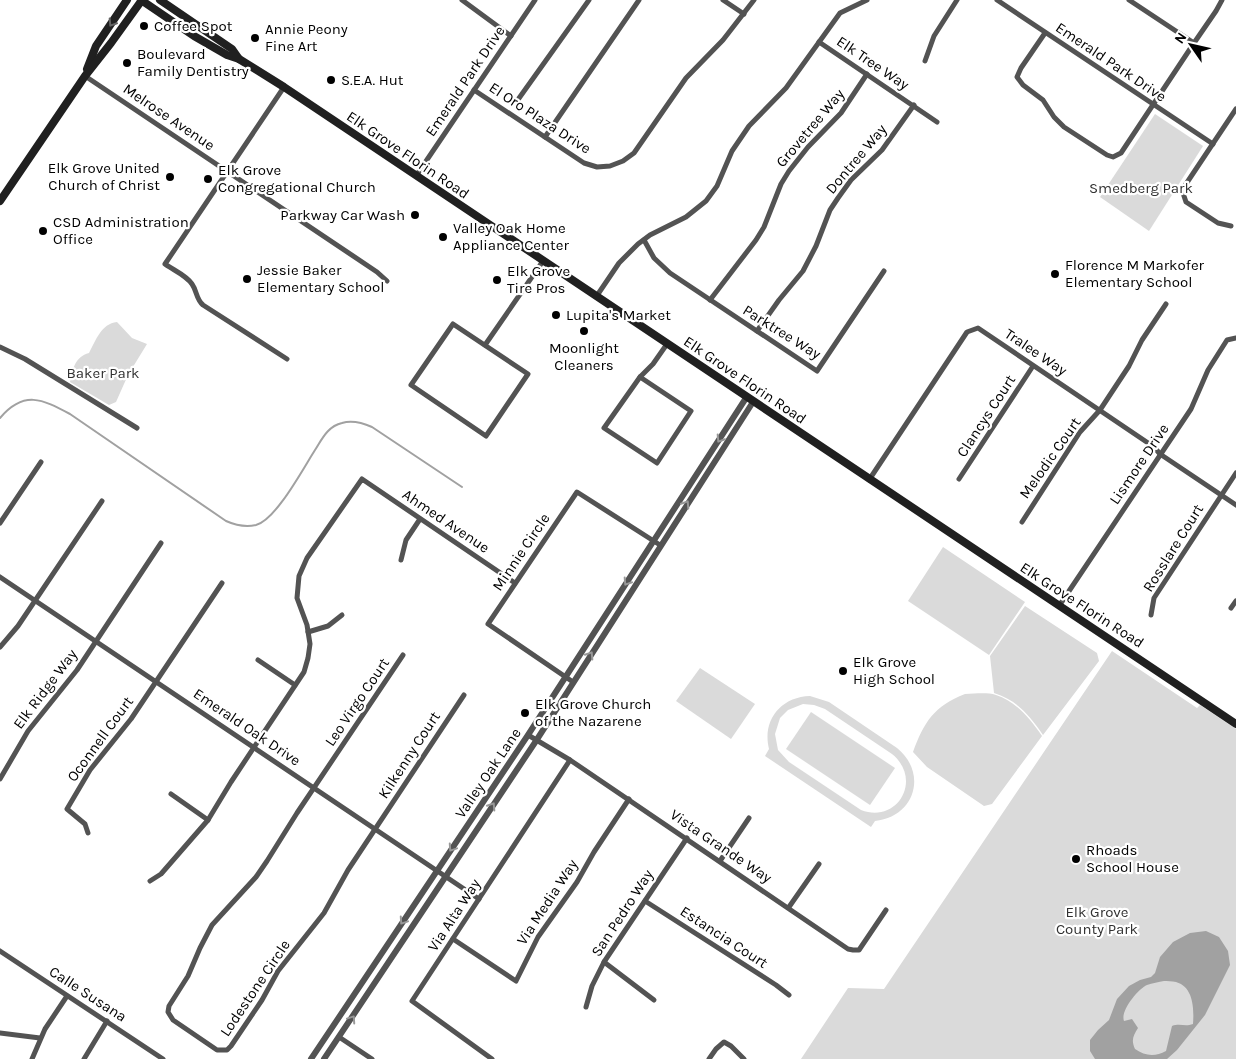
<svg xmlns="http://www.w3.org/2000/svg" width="1236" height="1059" font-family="Karla,sans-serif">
	<rect width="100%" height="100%" fill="#fff"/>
	<!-- green -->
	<g fill="#dadada" fill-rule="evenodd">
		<polygon points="1155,114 1203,146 1149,231 1100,197"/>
		<path d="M117 322 132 338 147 344 128 375 116 402 109 405 70 382C73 368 75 357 89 353 96 340 101 324 117 322Z"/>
		<polygon points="943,547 1025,602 989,655 908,601"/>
		<path d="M1025 606 1097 653 1099 661 1043 735C1030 716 1017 700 994 693L990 656Z"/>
		<polygon points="1112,651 1197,708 1200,705 1236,729 1236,1059 801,1059 848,988 884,989"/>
		<polygon points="700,668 755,704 731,739 676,701"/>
		<path d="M965 694C975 694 986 692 996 695 1016 701 1031 720 1042 736L992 804 984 806 927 767 913 752C924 722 934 706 965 694Z"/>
		<path d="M810 696 829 702 897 748C928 773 915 817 875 821L871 827 765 756 769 749C762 721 780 697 810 696ZM803 704 814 705 825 709 892 754C923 779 898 824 861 810L789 762 778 750 775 734 780 718 788 710Z"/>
		<polygon points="811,712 895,768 870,805 786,749"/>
	</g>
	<!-- water -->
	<path fill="#a1a1a1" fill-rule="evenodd" d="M1206 931 1219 937 1228 951 1230 965 1205 1015 1177 1050 1167 1059H1095L1090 1051V1040L1098 1030 1109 1020 1117 999 1129 986 1140 980 1151 977 1155 973 1160 957 1173 942 1190 933ZM1164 981C1167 981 1172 981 1176 982 1194 987 1194 1010 1193 1024 1185 1027 1180 1023 1172 1026L1166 1051C1155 1057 1145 1056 1135 1049 1131 1040 1133 1036 1138 1028L1132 1019 1124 1021C1120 1011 1138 989 1147 985 1152 983 1159 982 1164 981Z"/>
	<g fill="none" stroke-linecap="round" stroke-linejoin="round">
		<!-- stream -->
		<path stroke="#a1a1a1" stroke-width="2" d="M0 418C24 390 42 399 70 414L226 521C235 525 247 527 256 525 276 520 304 467 315 450 322 439 328 426 342 423 352 420 363 423 372 427L462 487"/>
		<!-- minor -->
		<g stroke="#535353" stroke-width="5">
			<polyline points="462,0 511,36"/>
			<polyline points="723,0 744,14"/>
			<polyline points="997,0 1213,144"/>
			<polyline points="1129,0 1194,43"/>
			<polyline points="1045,33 1021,68 1017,77 1023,85 1043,100 1054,117 1064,127 1107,155 1113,157 1121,153 1194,43 1216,11 1222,0"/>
			<polyline points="819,42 937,122"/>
			<polyline points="925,61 934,36 957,0"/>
			<polyline points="85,76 377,272 387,281"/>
			<path d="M284 87 165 264C173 270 186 275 192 284 197 291 196 299 203 305L287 359"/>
			<polyline points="474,90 584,163 597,167 610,166 623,161 634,153 686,78 723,40 754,0"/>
			<polyline points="517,101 589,0"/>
			<polyline points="545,137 639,0"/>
			<polyline points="416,176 535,0"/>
			<polyline points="1231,226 1218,223 1186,202 1182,190 1236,109"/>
			<polyline points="644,240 654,258 670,273 817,371 884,271"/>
			<polyline points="596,297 619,263 638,244 650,235 686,217 706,201 717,186 732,151 749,126 786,88 840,13 867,0"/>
			<polyline points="710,300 756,240 764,227 781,184 789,171 808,147 841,113 867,74"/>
			<polygon points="453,324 528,374 486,436 411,385"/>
			<polyline points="757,331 779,300 803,271 816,246 830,210 838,198 851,180 882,150 914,105"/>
			<polyline points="485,345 543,261"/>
			<polyline points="0,347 25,359 137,428"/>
			<polygon points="640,377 691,411 657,463 604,428"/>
			<polyline points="640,377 653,364 667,344"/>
			<polyline points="959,479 1033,366"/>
			<polyline points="869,480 967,332 978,328 1154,447 1160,454 1236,505"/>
			<polyline points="1022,522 1080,432 1100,410 1129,366 1142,340 1166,304"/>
			<polyline points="0,523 41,462"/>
			<polyline points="401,560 406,540 420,519"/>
			<polyline points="0,577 479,899"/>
			<polyline points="1059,606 1191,409 1208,370 1227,340 1236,338"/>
			<polyline points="1231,608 1236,601"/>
			<polyline points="1151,615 1154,598 1236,473"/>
			<polyline points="308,632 328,626 342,615"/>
			<polyline points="0,647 18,626 102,501"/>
			<polyline points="403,655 297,813 267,861 256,877 212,925 200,948 188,976 169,1006 168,1012 173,1020 217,1050 227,1050 231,1046 262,1000 278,971 324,913 348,870 464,695"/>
			<polyline points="258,660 295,685"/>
			<polyline points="573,682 488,624 577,492 660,545"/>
			<polyline points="528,735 570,760 848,949 853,950 859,950 886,910"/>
			<polyline points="0,779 28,731 77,670 161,543"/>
			<polyline points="171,794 208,820"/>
			<polyline points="88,833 85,824 67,809 90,770 131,719 222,583"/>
			<polyline points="720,861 749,818"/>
			<polyline points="150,881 161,874 208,820 231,782 304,672 308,658 310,644 307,625 297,598 299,576 307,558 362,479 515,583"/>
			<polyline points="645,901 776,985 789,995"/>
			<polyline points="789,907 819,864"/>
			<polyline points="453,939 516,981 538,937 577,882 594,852 629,799"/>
			<polyline points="0,951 163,1059"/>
			<polyline points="604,962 654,1000"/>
			<polyline points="586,1007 592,986 604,962 687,838"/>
			<polyline points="0,1033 40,1038"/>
			<polyline points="339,1037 372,1059"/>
			<polyline points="32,1059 45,1029 67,996"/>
			<polyline points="84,1059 107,1021"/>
			<polyline points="492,1059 412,1001 570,760"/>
			<polyline points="709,1059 716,1049 724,1042 731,1046 744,1059"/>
		</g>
		<!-- tertiary -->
		<g stroke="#535353" stroke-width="6">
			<polyline points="311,1059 528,735 746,398"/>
			<polyline points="324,1059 536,741 753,402"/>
		</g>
		<!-- secondary -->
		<g stroke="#202020" stroke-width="8">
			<polyline points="141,0 194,36 227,55 239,59 284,87 1236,724"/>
			<polyline points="160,0 232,49 239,59"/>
			<polyline points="87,69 96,46 127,0"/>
			<polyline points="0,201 85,76 111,43 142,0"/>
		</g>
	</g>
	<!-- one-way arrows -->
	<defs><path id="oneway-chevron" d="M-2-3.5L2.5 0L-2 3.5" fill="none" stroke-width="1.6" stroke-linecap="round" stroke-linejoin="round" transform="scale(1.25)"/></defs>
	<use stroke="#636363" href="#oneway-chevron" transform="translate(112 23) rotate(123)"/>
	<g stroke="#989898">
		<use href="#oneway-chevron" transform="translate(720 439) rotate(123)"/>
		<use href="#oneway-chevron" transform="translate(686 504) rotate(-57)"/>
		<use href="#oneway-chevron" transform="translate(627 582) rotate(123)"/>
		<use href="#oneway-chevron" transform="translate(590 655) rotate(-57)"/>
		<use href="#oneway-chevron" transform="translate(492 806) rotate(-57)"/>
		<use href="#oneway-chevron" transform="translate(452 848) rotate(124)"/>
		<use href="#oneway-chevron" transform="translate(403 921) rotate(124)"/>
		<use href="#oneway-chevron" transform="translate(352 1019) rotate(-56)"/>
	</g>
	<!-- markers -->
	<g fill="#000" stroke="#fff" stroke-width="2">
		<circle cx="144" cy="26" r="5"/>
		<circle cx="255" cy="38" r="5"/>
		<circle cx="127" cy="63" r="5"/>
		<circle cx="331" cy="80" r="5"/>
		<circle cx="170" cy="177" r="5"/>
		<circle cx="208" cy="179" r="5"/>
		<circle cx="415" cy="215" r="5"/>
		<circle cx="43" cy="231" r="5"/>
		<circle cx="443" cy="237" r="5"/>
		<circle cx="1055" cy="274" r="5"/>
		<circle cx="247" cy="279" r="5"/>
		<circle cx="497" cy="280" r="5"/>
		<circle cx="556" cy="315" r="5"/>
		<circle cx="584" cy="331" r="5"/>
		<circle cx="843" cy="671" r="5"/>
		<circle cx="525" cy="713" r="5"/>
		<circle cx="1076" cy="859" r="5"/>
	</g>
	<g text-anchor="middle" stroke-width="4.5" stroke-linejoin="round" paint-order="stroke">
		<!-- poi labels -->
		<g font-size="15" fill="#000" stroke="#fff" text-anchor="start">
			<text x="154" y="31">Coffee Spot</text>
			<text x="265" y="34">Annie Peony<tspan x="265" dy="17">Fine Art</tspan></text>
			<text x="137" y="59">Boulevard<tspan x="137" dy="17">Family Dentistry</tspan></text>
			<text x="341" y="85">S.E.A. Hut</text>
			<text x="160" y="173" text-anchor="end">Elk Grove United<tspan x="160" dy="17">Church of Christ</tspan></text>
			<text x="218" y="175">Elk Grove<tspan x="218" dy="17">Congregational Church</tspan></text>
			<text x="405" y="220" text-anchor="end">Parkway Car Wash</text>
			<text x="53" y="227">CSD Administration<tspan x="53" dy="17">Office</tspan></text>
			<text x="453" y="233">Valley Oak Home<tspan x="453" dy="17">Appliance Center</tspan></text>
			<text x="1065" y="270">Florence M Markofer<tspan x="1065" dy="17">Elementary School</tspan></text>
			<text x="257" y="275">Jessie Baker<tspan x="257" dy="17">Elementary School</tspan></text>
			<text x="507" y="276">Elk Grove<tspan x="507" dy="17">Tire Pros</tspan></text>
			<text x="566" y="320">Lupita's Market</text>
			<text x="584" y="353" text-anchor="middle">Moonlight<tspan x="584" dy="17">Cleaners</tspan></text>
			<text x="853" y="667">Elk Grove<tspan x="853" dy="17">High School</tspan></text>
			<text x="535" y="709">Elk Grove Church<tspan x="535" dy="17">of the Nazarene</tspan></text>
			<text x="1086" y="855">Rhoads<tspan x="1086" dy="17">School House</tspan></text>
		</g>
		<!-- street labels -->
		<g font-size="15" fill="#000" stroke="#fff">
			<text transform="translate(1111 62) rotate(34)" y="5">Emerald Park Drive</text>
			<text transform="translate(873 63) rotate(34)" y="5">Elk Tree Way</text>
			<text transform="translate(465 81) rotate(-56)" y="5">Emerald Park Drive</text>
			<text transform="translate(169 117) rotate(34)" y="5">Melrose Avenue</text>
			<text transform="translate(540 118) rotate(33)" y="5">El Oro Plaza Drive</text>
			<text transform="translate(810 128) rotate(-50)" y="5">Grovetree Way</text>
			<text transform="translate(408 155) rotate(34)" y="5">Elk Grove Florin Road</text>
			<text transform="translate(856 159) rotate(-50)" y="5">Dontree Way</text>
			<text transform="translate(782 332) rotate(32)" y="5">Parktree Way</text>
			<text transform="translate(1036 352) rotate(34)" y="5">Tralee Way</text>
			<text transform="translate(745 380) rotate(34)" y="5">Elk Grove Florin Road</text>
			<text transform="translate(986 416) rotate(-57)" y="5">Clancys Court</text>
			<text transform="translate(1050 458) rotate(-55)" y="5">Melodic Court</text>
			<text transform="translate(1139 464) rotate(-56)" y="5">Lismore Drive</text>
			<text transform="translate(446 521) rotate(34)" y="5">Ahmed Avenue</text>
			<text transform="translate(1173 548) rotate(-58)" y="5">Rosslare Court</text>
			<text transform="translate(521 552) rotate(-56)" y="5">Minnie Circle</text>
			<text transform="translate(1082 605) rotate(33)" y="5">Elk Grove Florin Road</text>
			<text transform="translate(45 689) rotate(-53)" y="5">Elk Ridge Way</text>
			<text transform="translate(357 702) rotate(-56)" y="5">Leo Virgo Court</text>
			<text transform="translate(247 727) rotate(34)" y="5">Emerald Oak Drive</text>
			<text transform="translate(100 739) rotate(-54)" y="5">Oconnell Court</text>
			<text transform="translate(409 755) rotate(-57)" y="5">Kilkenny Court</text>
			<text transform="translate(488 773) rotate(-56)" y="5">Valley Oak Lane</text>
			<text transform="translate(721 846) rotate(34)" y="5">Vista Grande Way</text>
			<text transform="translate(547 902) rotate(-57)" y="5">Via Media Way</text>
			<text transform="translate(622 913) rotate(-57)" y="5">San Pedro Way</text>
			<text transform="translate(454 915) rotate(-57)" y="5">Via Alta Way</text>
			<text transform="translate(724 937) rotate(33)" y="5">Estancia Court</text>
			<text transform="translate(255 988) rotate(-56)" y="5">Lodestone Circle</text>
			<text transform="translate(88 994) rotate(33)" y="5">Calle Susana</text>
		</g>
		<!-- park labels -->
		<g font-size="15" fill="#313131" stroke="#fff">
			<text x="1141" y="193">Smedberg Park</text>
			<text x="103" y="378">Baker Park</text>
			<text x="1097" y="917">Elk Grove<tspan x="1097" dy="17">County Park</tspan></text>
		</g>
	</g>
	<!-- north arrow -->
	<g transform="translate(1191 45) rotate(304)" stroke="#ffffff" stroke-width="4" paint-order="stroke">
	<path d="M0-4L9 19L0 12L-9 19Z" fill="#000000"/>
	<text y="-8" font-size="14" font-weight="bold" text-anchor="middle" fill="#000000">N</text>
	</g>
</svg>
